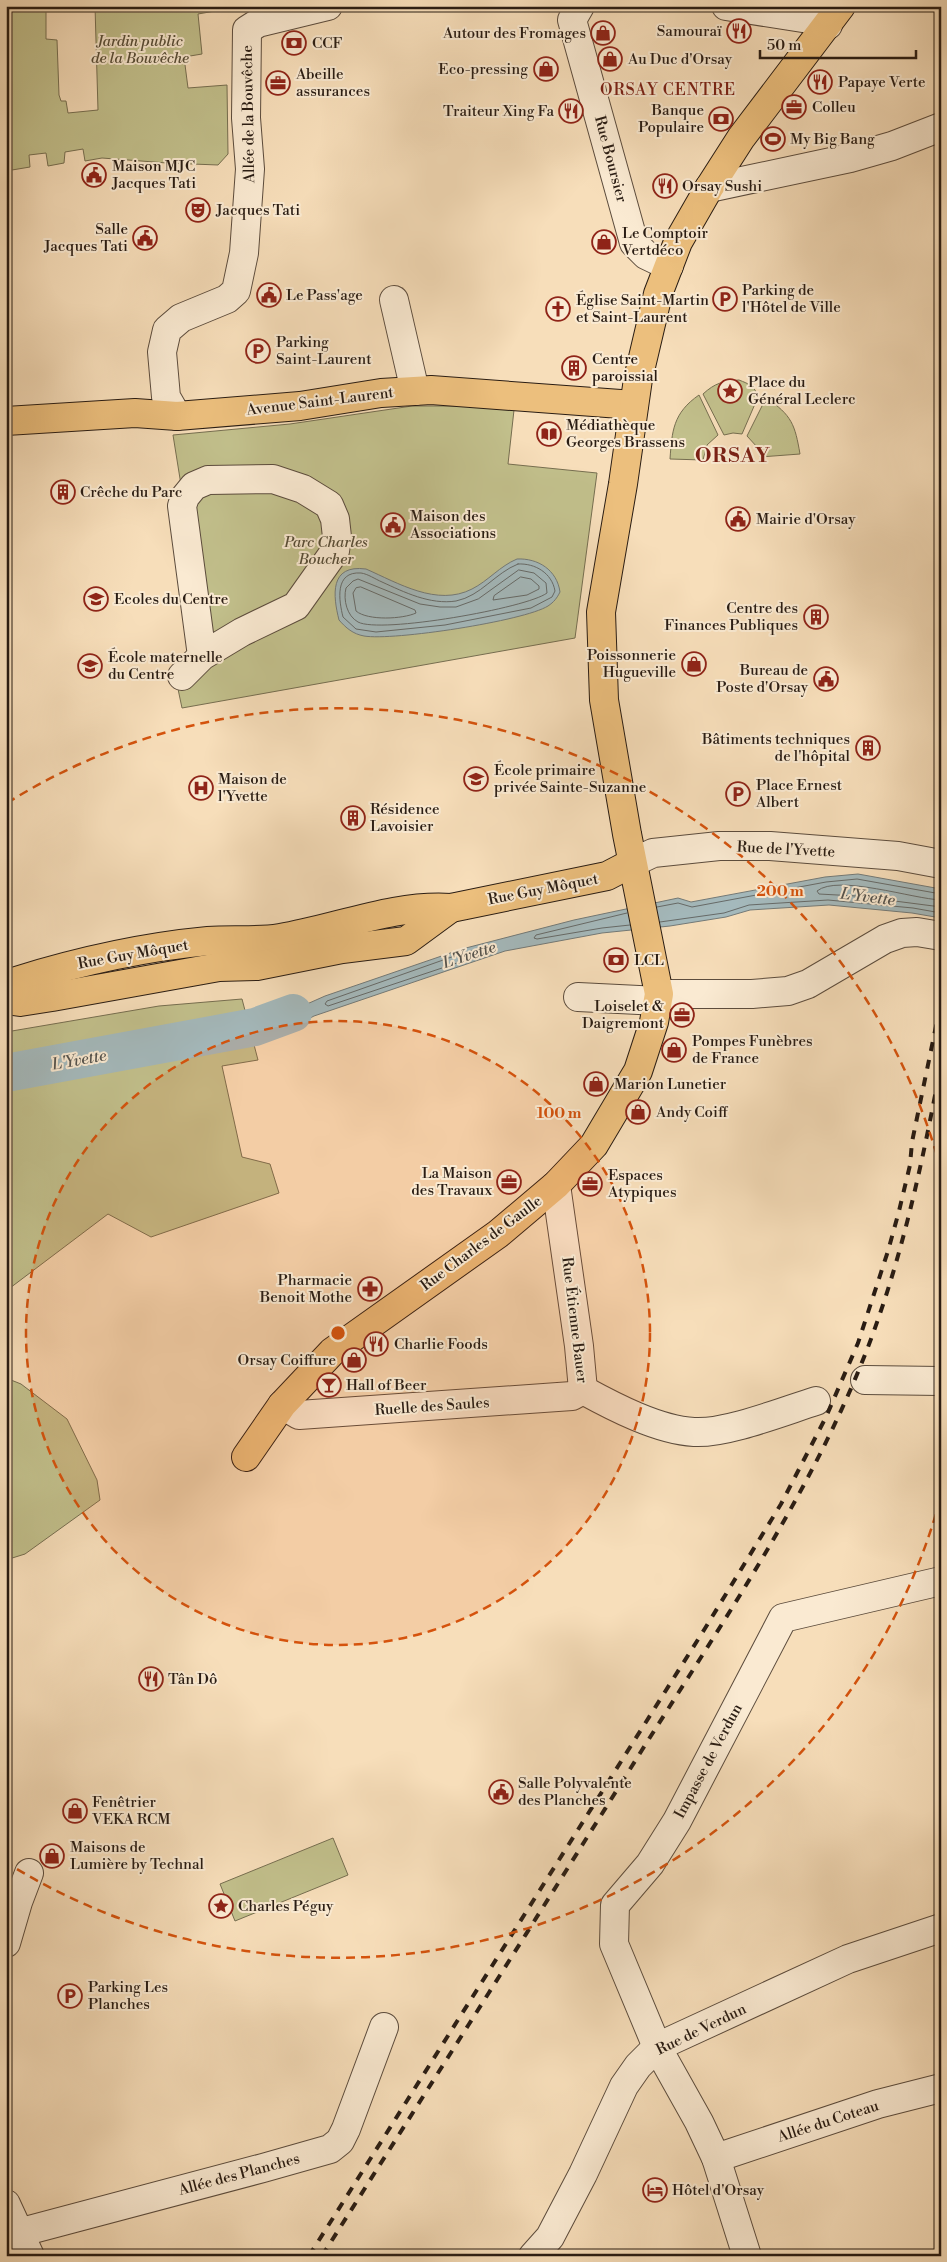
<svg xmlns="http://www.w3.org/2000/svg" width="947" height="2262" font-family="'Libre Bodoni',serif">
	<rect width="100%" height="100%" fill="#f7deba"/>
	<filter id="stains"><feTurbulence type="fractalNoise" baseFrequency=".004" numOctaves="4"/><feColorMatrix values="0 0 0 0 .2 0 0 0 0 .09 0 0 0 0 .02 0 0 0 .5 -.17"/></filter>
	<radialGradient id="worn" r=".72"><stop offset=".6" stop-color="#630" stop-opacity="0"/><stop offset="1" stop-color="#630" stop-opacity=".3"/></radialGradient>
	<!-- green -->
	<g fill="#c2c08c" stroke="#766e50">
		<polygon points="6,6 46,6 46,39 57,40 59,95 61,101 66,101 68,113 98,110 95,6 243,6 198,14 202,54 184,57 188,88 227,85 228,154 218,165 167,163 102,158 85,161 83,149 65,152 64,163 48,166 46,153 29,155 30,167 6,171"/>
		<path d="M739 380C749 384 755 386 758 397L742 434 733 433 724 435 703 394C715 383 723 381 739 380Z"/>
		<path d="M699 395 718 435 707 445 703 460 670 459C672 431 673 413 699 395Z"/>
		<path d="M766 398C792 415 795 425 800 454L760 457 758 448 747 436Z"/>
		<polygon points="412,406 468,406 514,410 508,464 597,473 575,638 182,708 174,670 207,647 173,435 290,424"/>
		<polygon points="242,999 258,1060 222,1066 242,1157 270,1164 279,1193 151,1237 108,1214 6,1291 6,1032 159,1006"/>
		<polygon points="6,1378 21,1384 67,1419 97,1480 100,1500 25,1554 9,1559 6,1554"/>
		<polygon points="333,1838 348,1875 235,1921 220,1884"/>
	</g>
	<!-- water -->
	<g fill="#a4b9bc" stroke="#737a78">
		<path d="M517 559C538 558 557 570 560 592 557 598 554 602 548 606 524 621 393 641 364 636 353 634 346 628 339 620 333 596 329 564 366 569 398 583 437 607 472 589 488 581 500 566 517 559Z"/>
		<polygon points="858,874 941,889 941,918 912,913 829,905 750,910 726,917 670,926 602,933 505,951 314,1016 295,1026 248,1039 237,1015 298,1008 325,996 462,949 574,920 678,898 691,902 825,877"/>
	</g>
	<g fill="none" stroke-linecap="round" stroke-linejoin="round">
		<!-- shore -->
		<g stroke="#666a68" stroke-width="1">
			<path d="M518 564C535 563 552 573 555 591L552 597 531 608 445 625 376 632 356 629 343 617C339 601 334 571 361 573 368 574 375 579 382 582 404 592 430 605 456 601 481 596 495 573 518 564Z"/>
			<path d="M519 570 534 573 546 583 547 593C527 608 380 634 358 622 347 616 343 600 346 588L353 581 358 579 420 604 440 607H456L478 599Z"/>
			<polygon points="521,577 531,579 539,586 539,589 527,595 493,600 494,596"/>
			<path d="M361 587 415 610 416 613C403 619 368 621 356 611L353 593 356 588Z"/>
			<path d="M941 900C913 899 838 874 817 891L819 894 856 896 941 907"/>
			<polyline points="657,907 678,903 692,907 826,882 857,879 941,894"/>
			<polyline points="627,913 536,935 534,938 537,939 602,928 630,925"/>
			<polyline points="660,922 724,913 749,905 828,900 913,908 941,913"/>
			<polygon points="485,948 488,949 487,953 328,1006 325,1004 327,1001 463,953"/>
			<polygon points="300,1012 302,1016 293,1022 253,1033 246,1022 248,1019"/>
		</g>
		<!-- river -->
		<polyline stroke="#a4b9bc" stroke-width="38" points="6,1073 255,1027 293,1013"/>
		<!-- minor casing -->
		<g stroke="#5c4c3d" stroke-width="30">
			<g id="minor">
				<polyline points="580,6 572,20 634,243 646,255 669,266"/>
				<polyline points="726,6 809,19 828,25"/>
				<polyline points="709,188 850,158 892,146 941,127"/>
				<polyline points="394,300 415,391"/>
				<polyline points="177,416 166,397 162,352 167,330 181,318 227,299 236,291 244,253 250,169 246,118 247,30 258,23 328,6"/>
				<polyline points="182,676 202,656 182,506 185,497 194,486 208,480 273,479 303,489 329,505 335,519 337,537 335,551 296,606 242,632 202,656"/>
				<polyline points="632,863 653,853 719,846 770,846 898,856 941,864"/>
				<polyline points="659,994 752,994 788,991 808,984 885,939 902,933 917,932 941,936"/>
				<polyline points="578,997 659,1001"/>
				<polyline points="556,1185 579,1346 583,1390"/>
				<polyline points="865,1380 941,1381"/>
				<path d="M583 1390C614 1407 658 1430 694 1432 726 1434 784 1411 816 1401"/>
				<polyline points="282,1405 299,1415 572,1396 583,1390"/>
				<polyline points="6,1943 18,1902 29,1873"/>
				<polyline points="716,2158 878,2104 941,2088"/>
				<polyline points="6,2204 30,2256"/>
				<polyline points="18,2233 263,2168 330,2149 340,2141 346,2129 384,2027"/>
				<polyline points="533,2256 550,2237 583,2174 624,2086 638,2066 657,2047 848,1959 941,1928"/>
				<polyline points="747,2256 716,2158 699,2122 657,2047 614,1944 615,1905 650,1864 677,1821 783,1618 941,1581"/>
			</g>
		</g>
		<!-- major casing -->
		<g stroke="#291c13" stroke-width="30">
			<g id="major">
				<polyline points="6,421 135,413 177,416 300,406 381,393 431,390 634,405"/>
				<path d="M6 985 16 981C77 962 144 947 208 941 232 939 256 942 280 938 336 929 393 904 451 908L607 876 632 863"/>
				<polyline points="6,1000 20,1002 52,997 219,967 257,966 342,949 406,941 451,908"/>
				<polyline points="246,1457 282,1405 332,1352 498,1234 556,1185 594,1145 638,1071 654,1022 659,994 627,834 604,700 601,612 623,484 638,379 658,294 678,242 709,188 741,138 841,6"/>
			</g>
		</g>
		<!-- minor -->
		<use href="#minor" stroke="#faead2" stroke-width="28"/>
		<!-- major -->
		<use href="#major" stroke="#ecbf7d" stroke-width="28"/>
		<!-- rail -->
		<g stroke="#291c13" stroke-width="4" stroke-dasharray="9 9" stroke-linecap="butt">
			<polyline points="309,2256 704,1630 781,1504 826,1417 858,1343 888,1251 899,1211 910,1165 912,1142 941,1002"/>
			<path d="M322 2256C429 2087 536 1919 642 1750 724 1620 813 1490 868 1347 903 1255 923 1160 941 1064"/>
		</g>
	</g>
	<!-- distance rings -->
	<circle cx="338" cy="1333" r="312" fill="#d5530d" fill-opacity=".12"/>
	<g fill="none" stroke="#d5530d" stroke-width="2.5" stroke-dasharray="9 6">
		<circle cx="338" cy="1333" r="312"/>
		<path d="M940 1500A625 625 0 0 1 7 1863M7 803A625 625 0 0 1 940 1166"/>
	</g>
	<!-- icons -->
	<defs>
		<g id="restaurant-ring" transform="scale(1.25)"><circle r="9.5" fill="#faead2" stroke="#8f2418" stroke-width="1.5"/><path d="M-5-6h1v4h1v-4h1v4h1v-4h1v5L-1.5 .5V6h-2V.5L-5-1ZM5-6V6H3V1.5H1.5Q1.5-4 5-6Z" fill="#8f2418"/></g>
		<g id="shop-ring" transform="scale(1.25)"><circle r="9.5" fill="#faead2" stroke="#8f2418" stroke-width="1.5"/><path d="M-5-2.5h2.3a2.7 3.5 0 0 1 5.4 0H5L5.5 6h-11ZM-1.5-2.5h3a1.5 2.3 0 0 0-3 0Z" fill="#8f2418"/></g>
		<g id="bank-ring" transform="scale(1.25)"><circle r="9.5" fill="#faead2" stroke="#8f2418" stroke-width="1.5"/><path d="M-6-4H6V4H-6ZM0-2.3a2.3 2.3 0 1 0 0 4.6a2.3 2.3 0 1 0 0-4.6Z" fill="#8f2418"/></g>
		<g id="office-ring" transform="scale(1.25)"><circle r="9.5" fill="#faead2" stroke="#8f2418" stroke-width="1.5"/><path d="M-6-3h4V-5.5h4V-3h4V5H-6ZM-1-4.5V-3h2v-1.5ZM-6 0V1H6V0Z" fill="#8f2418"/></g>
		<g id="stadium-ring" transform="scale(1.25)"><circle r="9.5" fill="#faead2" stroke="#8f2418" stroke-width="1.5"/><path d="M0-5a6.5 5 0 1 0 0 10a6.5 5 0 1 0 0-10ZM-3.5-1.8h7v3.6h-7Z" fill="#8f2418"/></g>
		<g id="civic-ring" transform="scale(1.25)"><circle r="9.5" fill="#faead2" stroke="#8f2418" stroke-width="1.5"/><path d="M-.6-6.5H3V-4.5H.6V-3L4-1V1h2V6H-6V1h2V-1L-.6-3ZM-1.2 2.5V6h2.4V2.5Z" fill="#8f2418"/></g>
		<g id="theatre-ring" transform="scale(1.25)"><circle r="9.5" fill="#faead2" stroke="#8f2418" stroke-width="1.5"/><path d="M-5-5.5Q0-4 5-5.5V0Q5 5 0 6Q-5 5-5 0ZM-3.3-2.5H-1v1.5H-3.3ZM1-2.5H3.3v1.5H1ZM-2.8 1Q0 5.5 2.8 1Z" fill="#8f2418"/></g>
		<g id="parking-ring" transform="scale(1.25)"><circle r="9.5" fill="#faead2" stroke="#8f2418" stroke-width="1.5"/><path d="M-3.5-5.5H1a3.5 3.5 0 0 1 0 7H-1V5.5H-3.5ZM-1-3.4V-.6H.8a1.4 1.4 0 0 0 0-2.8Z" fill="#8f2418"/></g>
		<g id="church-ring" transform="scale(1.25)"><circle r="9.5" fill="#faead2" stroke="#8f2418" stroke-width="1.5"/><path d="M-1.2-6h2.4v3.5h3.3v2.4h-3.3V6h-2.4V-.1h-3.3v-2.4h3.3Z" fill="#8f2418"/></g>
		<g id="building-ring" transform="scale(1.25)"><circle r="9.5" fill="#faead2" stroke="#8f2418" stroke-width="1.5"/><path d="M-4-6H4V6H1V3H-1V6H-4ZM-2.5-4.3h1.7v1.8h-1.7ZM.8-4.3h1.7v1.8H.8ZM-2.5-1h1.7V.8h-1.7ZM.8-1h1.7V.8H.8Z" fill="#8f2418"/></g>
		<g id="sight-ring" transform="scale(1.25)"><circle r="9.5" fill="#faead2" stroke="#8f2418" stroke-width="1.5"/><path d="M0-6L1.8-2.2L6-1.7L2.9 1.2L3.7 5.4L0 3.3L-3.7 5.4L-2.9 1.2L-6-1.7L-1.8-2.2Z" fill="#8f2418"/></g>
		<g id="library-ring" transform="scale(1.25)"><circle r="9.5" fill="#faead2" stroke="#8f2418" stroke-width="1.5"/><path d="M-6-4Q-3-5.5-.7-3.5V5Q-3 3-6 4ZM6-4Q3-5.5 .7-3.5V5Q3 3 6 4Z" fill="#8f2418"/></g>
		<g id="school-ring" transform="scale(1.25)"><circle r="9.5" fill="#faead2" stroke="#8f2418" stroke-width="1.5"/><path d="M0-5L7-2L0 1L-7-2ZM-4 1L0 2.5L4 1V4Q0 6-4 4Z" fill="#8f2418"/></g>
		<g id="hospital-ring" transform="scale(1.25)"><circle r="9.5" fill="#faead2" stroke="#8f2418" stroke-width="1.5"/><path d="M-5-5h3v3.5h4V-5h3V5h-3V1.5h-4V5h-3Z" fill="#8f2418"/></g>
		<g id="pharmacy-ring" transform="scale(1.25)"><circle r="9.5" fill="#faead2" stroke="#8f2418" stroke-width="1.5"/><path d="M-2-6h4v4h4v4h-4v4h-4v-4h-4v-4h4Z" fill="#8f2418"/></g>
		<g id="bar-ring" transform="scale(1.25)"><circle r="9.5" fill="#faead2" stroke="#8f2418" stroke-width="1.5"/><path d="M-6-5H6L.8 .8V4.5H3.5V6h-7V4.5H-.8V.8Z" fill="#8f2418"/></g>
		<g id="hotel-ring" transform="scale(1.25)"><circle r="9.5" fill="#faead2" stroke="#8f2418" stroke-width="1.5"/><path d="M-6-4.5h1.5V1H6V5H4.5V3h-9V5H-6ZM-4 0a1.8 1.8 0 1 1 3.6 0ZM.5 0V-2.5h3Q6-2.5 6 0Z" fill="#8f2418"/></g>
	</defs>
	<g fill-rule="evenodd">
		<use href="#restaurant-ring" x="739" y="31"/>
		<use href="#shop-ring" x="603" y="33"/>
		<use href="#bank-ring" x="294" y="43"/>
		<use href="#shop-ring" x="610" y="59"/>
		<use href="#shop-ring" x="546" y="69"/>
		<use href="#restaurant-ring" x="820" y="82"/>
		<use href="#office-ring" x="278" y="83"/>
		<use href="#office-ring" x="794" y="107"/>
		<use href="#restaurant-ring" x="571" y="111"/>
		<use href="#bank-ring" x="721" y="119"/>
		<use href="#stadium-ring" x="773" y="139"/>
		<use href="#civic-ring" x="94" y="175"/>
		<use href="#restaurant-ring" x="665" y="186"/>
		<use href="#theatre-ring" x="198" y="210"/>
		<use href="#civic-ring" x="145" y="238"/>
		<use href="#shop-ring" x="604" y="242"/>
		<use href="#civic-ring" x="269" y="295"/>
		<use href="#parking-ring" x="725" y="299"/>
		<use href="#church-ring" x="558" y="309"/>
		<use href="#parking-ring" x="258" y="351"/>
		<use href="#building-ring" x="574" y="368"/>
		<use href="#sight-ring" x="730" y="391"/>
		<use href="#library-ring" x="549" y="434"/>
		<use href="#building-ring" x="63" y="492"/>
		<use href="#civic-ring" x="738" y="519"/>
		<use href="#civic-ring" x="393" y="525"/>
		<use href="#school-ring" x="96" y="599"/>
		<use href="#building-ring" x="816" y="617"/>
		<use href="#shop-ring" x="694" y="664"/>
		<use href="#school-ring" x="90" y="666"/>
		<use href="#civic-ring" x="826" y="679"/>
		<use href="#building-ring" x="868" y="748"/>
		<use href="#school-ring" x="476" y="779"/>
		<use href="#hospital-ring" x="201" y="788"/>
		<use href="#parking-ring" x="738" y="794"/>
		<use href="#building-ring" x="353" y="818"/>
		<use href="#bank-ring" x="616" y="960"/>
		<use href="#office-ring" x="682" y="1015"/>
		<use href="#shop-ring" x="674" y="1050"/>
		<use href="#shop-ring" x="596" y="1084"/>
		<use href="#shop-ring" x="638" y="1112"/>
		<use href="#office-ring" x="509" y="1182"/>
		<use href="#office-ring" x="590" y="1184"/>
		<use href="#pharmacy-ring" x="370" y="1289"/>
		<use href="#restaurant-ring" x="376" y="1344"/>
		<use href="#shop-ring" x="354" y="1360"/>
		<use href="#bar-ring" x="329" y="1385"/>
		<use href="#restaurant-ring" x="151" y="1679"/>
		<use href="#civic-ring" x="501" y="1792"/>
		<use href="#shop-ring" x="75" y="1811"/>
		<use href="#shop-ring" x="52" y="1856"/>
		<use href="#sight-ring" x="221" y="1906"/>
		<use href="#parking-ring" x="70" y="1996"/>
		<use href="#hotel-ring" x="655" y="2190"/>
	</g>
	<g text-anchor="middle" stroke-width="4" stroke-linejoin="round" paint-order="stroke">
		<!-- poi labels -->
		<g font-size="15" fill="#291c13" stroke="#faead2" text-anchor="start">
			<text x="722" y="36" text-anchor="end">Samouraï</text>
			<text x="586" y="38" text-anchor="end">Autour des Fromages</text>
			<text x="312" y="48">CCF</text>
			<text x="628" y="64">Au Duc d'Orsay</text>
			<text x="528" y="74" text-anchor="end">Eco-pressing</text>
			<text x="296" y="79">Abeille<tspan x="296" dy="17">assurances</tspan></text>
			<text x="838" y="87">Papaye Verte</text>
			<text x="812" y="112">Colleu</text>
			<text x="704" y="115" text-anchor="end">Banque<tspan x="704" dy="17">Populaire</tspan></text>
			<text x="554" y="116" text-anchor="end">Traiteur Xing Fa</text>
			<text x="790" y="144">My Big Bang</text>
			<text x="112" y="171">Maison MJC<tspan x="112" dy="17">Jacques Tati</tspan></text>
			<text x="682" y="191">Orsay Sushi</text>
			<text x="216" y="215">Jacques Tati</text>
			<text x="128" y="234" text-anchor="end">Salle<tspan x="128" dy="17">Jacques Tati</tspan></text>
			<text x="622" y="238">Le Comptoir<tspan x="622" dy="17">Vertdéco</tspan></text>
			<text x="742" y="295">Parking de<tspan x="742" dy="17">l'Hôtel de Ville</tspan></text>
			<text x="286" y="300">Le Pass'age</text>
			<text x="576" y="305">Église Saint-Martin<tspan x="576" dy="17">et Saint-Laurent</tspan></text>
			<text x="276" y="347">Parking<tspan x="276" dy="17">Saint-Laurent</tspan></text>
			<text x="592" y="364">Centre<tspan x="592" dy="17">paroissial</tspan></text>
			<text x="748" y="387">Place du<tspan x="748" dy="17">Général Leclerc</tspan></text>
			<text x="566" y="430">Médiathèque<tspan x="566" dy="17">Georges Brassens</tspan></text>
			<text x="80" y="497">Crêche du Parc</text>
			<text x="410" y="521">Maison des<tspan x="410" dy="17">Associations</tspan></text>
			<text x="756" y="524">Mairie d'Orsay</text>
			<text x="114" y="604">Ecoles du Centre</text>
			<text x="798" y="613" text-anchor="end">Centre des<tspan x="798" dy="17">Finances Publiques</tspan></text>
			<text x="676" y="660" text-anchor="end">Poissonnerie<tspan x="676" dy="17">Hugueville</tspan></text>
			<text x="108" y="662">École maternelle<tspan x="108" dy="17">du Centre</tspan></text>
			<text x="808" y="675" text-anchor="end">Bureau de<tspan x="808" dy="17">Poste d'Orsay</tspan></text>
			<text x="850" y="744" text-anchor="end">Bâtiments techniques<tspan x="850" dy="17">de l'hôpital</tspan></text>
			<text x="494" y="775">École primaire<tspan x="494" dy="17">privée Sainte-Suzanne</tspan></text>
			<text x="218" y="784">Maison de<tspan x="218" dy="17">l'Yvette</tspan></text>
			<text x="756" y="790">Place Ernest<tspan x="756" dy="17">Albert</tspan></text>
			<text x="370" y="814">Résidence<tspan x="370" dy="17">Lavoisier</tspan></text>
			<text x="634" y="965">LCL</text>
			<text x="664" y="1011" text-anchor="end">Loiselet &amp;<tspan x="664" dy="17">Daigremont</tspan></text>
			<text x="692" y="1046">Pompes Funèbres<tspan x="692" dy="17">de France</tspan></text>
			<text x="614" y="1089">Marion Lunetier</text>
			<text x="656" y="1117">Andy Coiff</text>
			<text x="492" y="1178" text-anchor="end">La Maison<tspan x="492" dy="17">des Travaux</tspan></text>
			<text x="608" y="1180">Espaces<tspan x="608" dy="17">Atypiques</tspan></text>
			<text x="352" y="1285" text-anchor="end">Pharmacie<tspan x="352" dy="17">Benoit Mothe</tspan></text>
			<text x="394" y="1349">Charlie Foods</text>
			<text x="336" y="1365" text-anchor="end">Orsay Coiffure</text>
			<text x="346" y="1390">Hall of Beer</text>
			<text x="168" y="1684">Tân Dô</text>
			<text x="518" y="1788">Salle Polyvalente<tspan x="518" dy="17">des Planches</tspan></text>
			<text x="92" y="1807">Fenêtrier<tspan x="92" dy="17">VEKA RCM</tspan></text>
			<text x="70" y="1852">Maisons de<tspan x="70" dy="17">Lumière by Technal</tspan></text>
			<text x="238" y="1911">Charles Péguy</text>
			<text x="88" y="1992">Parking Les<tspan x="88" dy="17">Planches</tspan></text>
			<text x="672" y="2195">Hôtel d'Orsay</text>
		</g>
		<!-- park labels -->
		<g font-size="15" font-style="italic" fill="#574d37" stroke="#faead2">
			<text x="140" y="46">Jardin public<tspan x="140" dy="17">de la Bouvêche</tspan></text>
			<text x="326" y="547">Parc Charles<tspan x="326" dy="17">Boucher</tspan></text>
		</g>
		<!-- street labels -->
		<g font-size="15" fill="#291c13" stroke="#faead2">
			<text transform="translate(248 114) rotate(-91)" y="5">Allée de la Bouvêche</text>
			<text transform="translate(611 159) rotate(75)" y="5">Rue Boursier</text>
			<text transform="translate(320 401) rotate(-7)" y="5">Avenue Saint-Laurent</text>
			<text transform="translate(786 849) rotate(3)" y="5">Rue de l'Yvette</text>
			<text transform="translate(543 889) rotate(-11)" y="5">Rue Guy Môquet</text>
			<text transform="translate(133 954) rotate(-10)" y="5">Rue Guy Môquet</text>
			<text transform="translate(481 1243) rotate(-37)" y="5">Rue Charles de Gaulle</text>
			<text transform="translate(575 1320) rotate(83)" y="5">Rue Étienne Bauer</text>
			<text transform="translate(432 1406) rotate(-4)" y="5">Ruelle des Saules</text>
			<text transform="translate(708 1761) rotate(-62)" y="5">Impasse de Verdun</text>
			<text transform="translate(701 2029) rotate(-26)" y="5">Rue de Verdun</text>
			<text transform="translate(828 2121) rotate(-18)" y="5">Allée du Coteau</text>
			<text transform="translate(239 2174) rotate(-15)" y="5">Allée des Planches</text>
		</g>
		<!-- neighbourhood labels -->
		<g font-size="16" letter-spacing="1" fill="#7a1f14" stroke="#faead2">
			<text x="668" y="95">ORSAY CENTRE</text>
		</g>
		<!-- water labels -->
		<g font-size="16" font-style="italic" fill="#54534e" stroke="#faead2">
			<text transform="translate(868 896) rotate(7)" y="6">L'Yvette</text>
			<text transform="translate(469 954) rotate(-18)" y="6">L'Yvette</text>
			<text transform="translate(79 1059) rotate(-10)" y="6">L'Yvette</text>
		</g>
		<!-- district labels -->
		<g font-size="20" font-weight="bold" letter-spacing="1" fill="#7a1f14" stroke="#faead2">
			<text x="733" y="462">ORSAY</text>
		</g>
	</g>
	<circle cx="338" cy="1333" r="8" fill="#d5530d" stroke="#faead2" stroke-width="2.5"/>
	<g font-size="15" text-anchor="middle" font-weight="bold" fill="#d5530d" stroke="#faead2" stroke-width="4" stroke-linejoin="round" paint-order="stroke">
		<text x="780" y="896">200 m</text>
		<text x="559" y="1118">100 m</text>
	</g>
	<!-- margin -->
	<rect width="947" height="2262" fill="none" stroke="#f7deba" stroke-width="25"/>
	<rect x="8" y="8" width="932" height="2247" fill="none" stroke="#291c13" stroke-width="2.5"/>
	<rect x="12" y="12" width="922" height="2237" fill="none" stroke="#291c13"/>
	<!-- scale -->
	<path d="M760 50v8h156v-8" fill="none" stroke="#291c13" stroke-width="2.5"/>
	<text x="767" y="50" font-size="15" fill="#291c13" stroke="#faead2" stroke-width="4" paint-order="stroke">50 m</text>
	<rect width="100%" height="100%" filter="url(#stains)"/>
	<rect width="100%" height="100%" fill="url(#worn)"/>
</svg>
